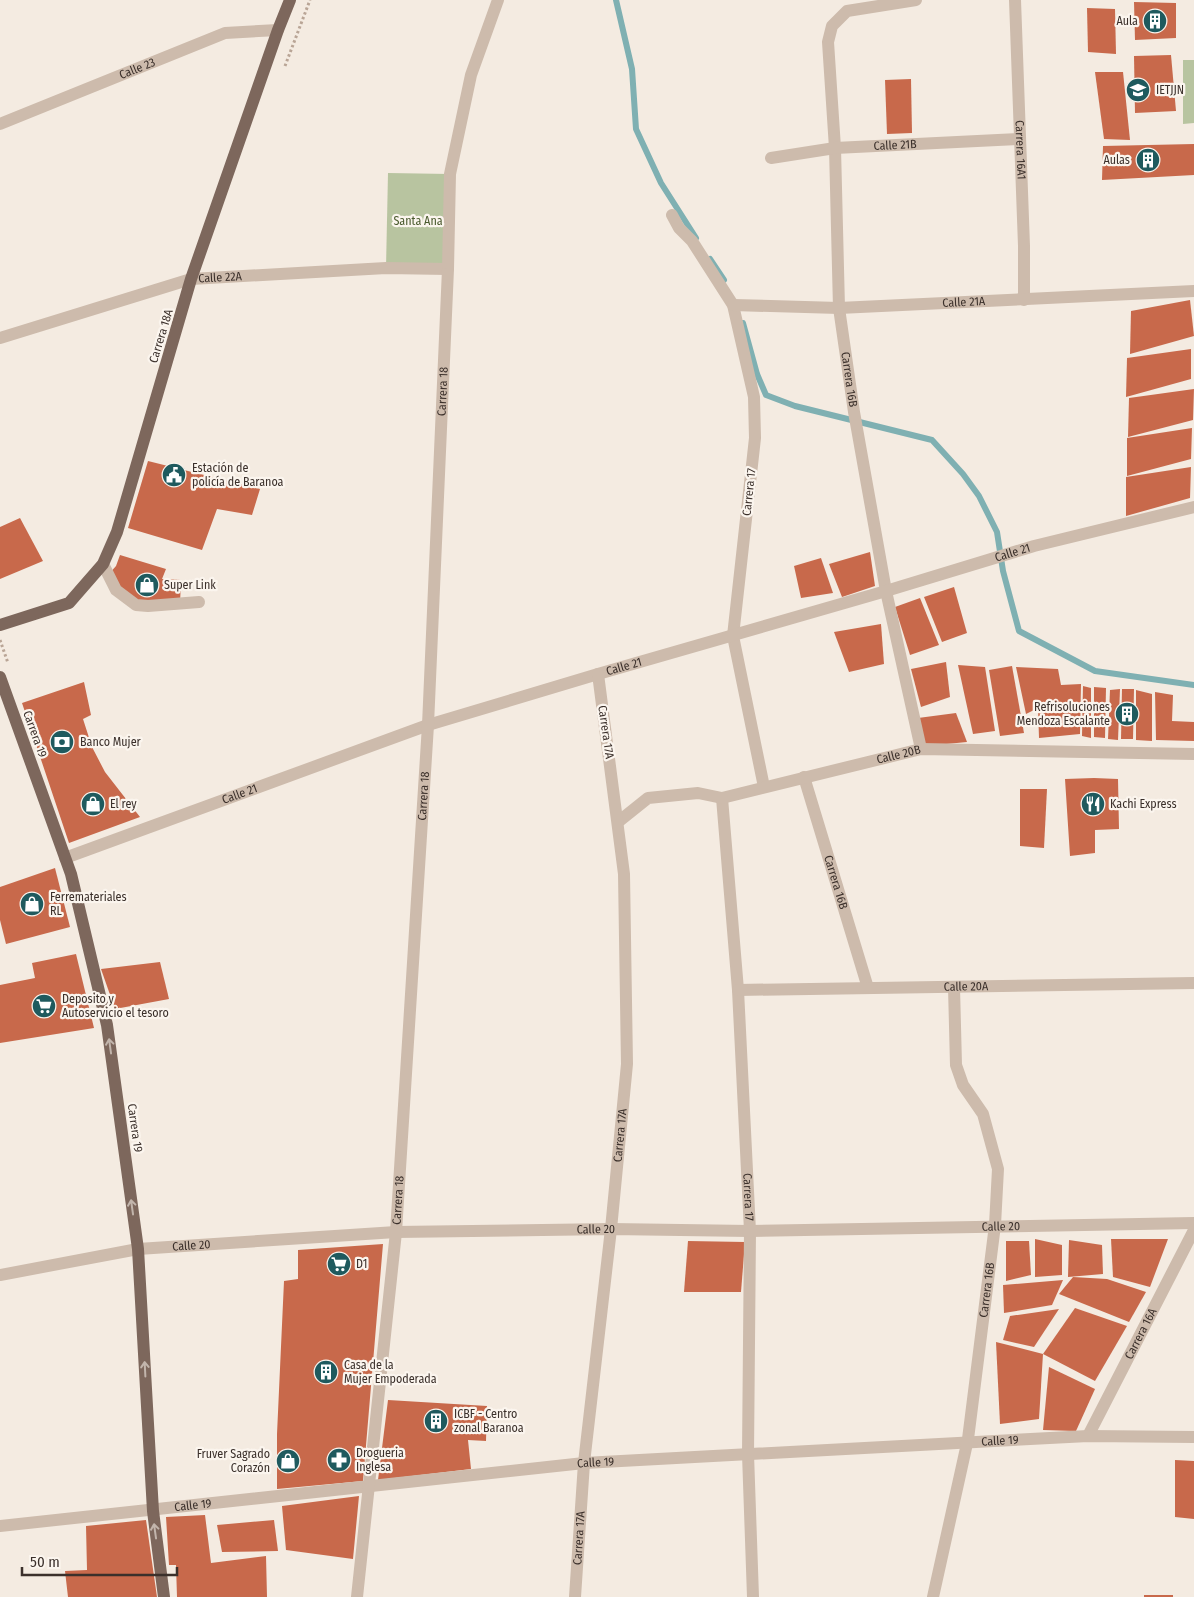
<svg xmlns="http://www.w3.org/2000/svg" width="1194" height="1597" font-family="'Fira Sans Condensed',sans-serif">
	<rect width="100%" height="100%" fill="#f4ebe1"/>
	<!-- green -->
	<g fill="#b8c4a0">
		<polygon points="1183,60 1194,60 1194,123 1183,124"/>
		<polygon points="388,173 450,174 448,269 386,268"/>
	</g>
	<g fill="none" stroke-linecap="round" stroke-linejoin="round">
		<!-- stream -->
		<g stroke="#7fb0b2" stroke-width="6">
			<polyline points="616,0 632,69 636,129 661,183 696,238"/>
			<polyline points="710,259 724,280"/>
			<polyline points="743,323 757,374 766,395 795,406 932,440 963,474 979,496 997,532 1003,571 1019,631 1095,671 1194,685"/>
		</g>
	</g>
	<!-- building -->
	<g fill="#c8694b">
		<polygon points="1134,2 1176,3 1176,38 1135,40"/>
		<polygon points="1087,8 1115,9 1116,54 1088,52"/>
		<polygon points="1171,55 1176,111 1135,113 1134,56"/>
		<polygon points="1095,72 1123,72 1130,140 1104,139"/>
		<polygon points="911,79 912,133 887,134 885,80"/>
		<polygon points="1194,144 1194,175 1102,180 1103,146"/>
		<polygon points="1190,300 1194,336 1130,354 1131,311"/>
		<polygon points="1191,349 1191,379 1126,397 1127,358"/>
		<polygon points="1194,389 1193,420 1128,437 1129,398"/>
		<polygon points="1192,428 1191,459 1127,476 1127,438"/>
		<polygon points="148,461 260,489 252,515 217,509 202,550 128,528"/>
		<polygon points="1191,467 1190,498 1126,516 1126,477"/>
		<polygon points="20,518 43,561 0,579 0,527"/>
		<polygon points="870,552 875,586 842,597 829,564"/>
		<polygon points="120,555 166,569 162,579 181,580 180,604 136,605 108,575 116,566"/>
		<polygon points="821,558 833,593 801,598 794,566"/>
		<polygon points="954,587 967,633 942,642 924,597"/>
		<polygon points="920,598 939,645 910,655 895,607"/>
		<polygon points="881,624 884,664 849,672 834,632"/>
		<polygon points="946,662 950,697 921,707 911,669"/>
		<polygon points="958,665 985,667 995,731 973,734"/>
		<polygon points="1012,666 1024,733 1000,736 989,670"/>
		<polygon points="1016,667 1058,669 1061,685 1081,684 1080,734 1039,738 1038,708 1026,714"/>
		<polygon points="84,682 91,715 83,719 92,747 105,772 140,817 69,843 22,703"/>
		<polygon points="1083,686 1091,688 1091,738 1082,736"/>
		<polygon points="1094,687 1106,688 1105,738 1094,737"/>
		<polygon points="1120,689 1118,740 1108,739 1110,690"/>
		<polygon points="1122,689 1134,689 1133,739 1121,739"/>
		<polygon points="1136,690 1152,694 1152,741 1136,740"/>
		<polygon points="1155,692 1173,695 1172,721 1194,722 1194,741 1156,740"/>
		<polygon points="956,713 967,742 926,746 918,718"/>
		<polygon points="1094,778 1118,779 1119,829 1095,830 1095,853 1070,856 1065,779"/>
		<polygon points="1020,789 1047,789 1044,848 1020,846"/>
		<polygon points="55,868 70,927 6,944 0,920 0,887"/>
		<polygon points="76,954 94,1028 0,1043 0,985 35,978 32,963"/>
		<polygon points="160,962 169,999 115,1009 101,969"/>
		<polygon points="1035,1239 1062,1245 1062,1275 1035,1277"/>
		<polygon points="1111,1239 1168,1239 1150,1287 1113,1277"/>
		<polygon points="1069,1240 1102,1245 1103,1274 1068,1277"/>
		<polygon points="688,1241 745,1242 741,1292 684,1292"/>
		<polygon points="1006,1241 1029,1241 1031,1275 1006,1281"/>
		<polygon points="383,1244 363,1481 277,1489 277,1434 284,1281 298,1279 298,1250"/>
		<polygon points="1073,1277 1107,1279 1146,1292 1129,1322 1059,1294"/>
		<polygon points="1063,1280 1052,1305 1004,1313 1003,1285"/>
		<polygon points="1075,1308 1127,1326 1095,1381 1043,1354"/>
		<polygon points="1059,1309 1034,1347 1003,1340 1010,1316"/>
		<polygon points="996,1342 1043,1354 1039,1419 1000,1424"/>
		<polygon points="1049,1367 1095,1389 1076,1431 1043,1430"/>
		<polygon points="388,1400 487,1406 486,1441 468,1440 471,1469 378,1480"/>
		<polygon points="1175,1460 1194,1461 1194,1519 1175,1517"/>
		<polygon points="359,1496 353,1559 286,1550 282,1506"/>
		<polygon points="205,1515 211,1563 266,1556 267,1597 177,1597 176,1565 169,1565 166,1517"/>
		<polygon points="146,1520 157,1597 68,1597 65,1571 87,1570 86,1526"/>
		<polygon points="274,1520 278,1551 222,1552 217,1525"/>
		<rect x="1144" y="1595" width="29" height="2"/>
	</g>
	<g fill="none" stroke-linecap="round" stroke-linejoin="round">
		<!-- path -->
		<g stroke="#b9a596" stroke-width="3" stroke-dasharray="2.5 2.5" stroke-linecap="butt">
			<polyline points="285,66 310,0"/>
			<polyline points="0,640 8,663"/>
		</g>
		<!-- minor -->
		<g stroke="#cdbbac" stroke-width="12">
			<path id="s1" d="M916 0 847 11 832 26 828 42 835 148 839 308 854 412 886 591 921 749"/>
			<path id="s2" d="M1015 0 1024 246V300"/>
			<path id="s3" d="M0 124 225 33 278 30"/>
			<path id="s4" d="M771 158 835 148 1020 139"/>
			<polyline points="672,215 679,228 692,241 733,305 754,397 755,438 733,636 764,787"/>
			<path id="s5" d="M733 305 839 308 1194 291"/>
			<path id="s6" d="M0 338 191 279 386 268 448 269"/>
			<polyline points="103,564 116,590 136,605 148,606 199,602"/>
			<path id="s7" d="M804 777 868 988"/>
			<path id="s8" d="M722 798 738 990 750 1231 748 1454 753 1597"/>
			<path id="s9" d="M618 822 648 798 698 793 722 798 921 749 1194 754"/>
			<path id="s10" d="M65 858 428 725 598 674 886 591 1034 546 1194 507"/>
			<path id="s11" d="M738 990 1194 983"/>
			<path id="s12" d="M0 1275 138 1249 396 1232 611 1229 750 1231 1194 1223"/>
			<path id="s13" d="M1088 1436 1194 1230"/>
			<path id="s14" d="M0 1526 584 1463 1088 1436 1194 1437"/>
			<path id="s15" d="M357 1597 396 1232 428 725 448 269 450 174 471 75 498 0"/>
			<path id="s16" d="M575 1597 584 1463 611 1229 627 1064 624 874 598 674"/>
			<path id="s17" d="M933 1597 968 1439 995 1225 998 1169 983 1114 963 1085 956 1065 954 987"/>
		</g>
		<!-- major -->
		<g stroke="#7d675c" stroke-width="12">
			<polyline points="0,625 69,603 103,564 117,532 191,279 278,30 290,0"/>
			<polyline points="0,677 71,874 107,1025 138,1249 153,1511 164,1597"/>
		</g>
	</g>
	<!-- one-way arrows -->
	<defs><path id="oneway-shaft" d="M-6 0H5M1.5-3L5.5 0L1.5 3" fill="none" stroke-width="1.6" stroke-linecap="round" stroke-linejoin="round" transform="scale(1.25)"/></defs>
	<g stroke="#c2b5ac">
		<use href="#oneway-shaft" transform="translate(110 1046) rotate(-98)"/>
		<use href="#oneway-shaft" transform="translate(132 1207) rotate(-98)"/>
		<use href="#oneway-shaft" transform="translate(145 1369) rotate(-93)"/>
		<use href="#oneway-shaft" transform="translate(155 1531) rotate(-98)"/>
	</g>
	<!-- icons -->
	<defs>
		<g id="building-disc" transform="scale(1.25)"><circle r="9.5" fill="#1f5a5e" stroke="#fbf5ee"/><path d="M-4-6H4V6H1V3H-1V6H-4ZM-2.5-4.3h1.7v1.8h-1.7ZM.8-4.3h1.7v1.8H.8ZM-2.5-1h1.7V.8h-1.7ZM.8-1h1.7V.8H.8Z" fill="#fff"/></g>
		<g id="school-disc" transform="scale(1.25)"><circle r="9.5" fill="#1f5a5e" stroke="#fbf5ee"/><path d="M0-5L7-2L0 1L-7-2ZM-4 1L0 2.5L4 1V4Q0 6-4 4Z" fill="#fff"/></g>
		<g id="civic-disc" transform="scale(1.25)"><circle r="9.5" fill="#1f5a5e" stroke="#fbf5ee"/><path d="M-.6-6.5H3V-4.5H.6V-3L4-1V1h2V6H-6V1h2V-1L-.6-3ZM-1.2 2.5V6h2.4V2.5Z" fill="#fff"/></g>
		<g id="shop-disc" transform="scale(1.25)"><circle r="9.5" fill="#1f5a5e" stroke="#fbf5ee"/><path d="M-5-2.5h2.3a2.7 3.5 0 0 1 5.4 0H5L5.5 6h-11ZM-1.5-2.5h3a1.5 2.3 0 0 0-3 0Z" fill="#fff"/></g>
		<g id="bank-disc" transform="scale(1.25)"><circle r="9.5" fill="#1f5a5e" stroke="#fbf5ee"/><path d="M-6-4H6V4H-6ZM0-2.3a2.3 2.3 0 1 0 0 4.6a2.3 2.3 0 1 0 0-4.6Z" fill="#fff"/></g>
		<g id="restaurant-disc" transform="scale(1.25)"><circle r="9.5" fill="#1f5a5e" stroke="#fbf5ee"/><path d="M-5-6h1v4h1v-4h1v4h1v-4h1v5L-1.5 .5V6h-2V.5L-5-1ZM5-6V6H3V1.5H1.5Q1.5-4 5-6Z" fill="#fff"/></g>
		<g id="supermarket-disc" transform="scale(1.25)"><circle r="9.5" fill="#1f5a5e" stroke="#fbf5ee"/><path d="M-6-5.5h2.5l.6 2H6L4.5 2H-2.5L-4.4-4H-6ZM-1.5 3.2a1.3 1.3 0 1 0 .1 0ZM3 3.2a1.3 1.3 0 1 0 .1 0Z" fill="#fff"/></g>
		<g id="pharmacy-disc" transform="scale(1.25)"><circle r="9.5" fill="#1f5a5e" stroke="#fbf5ee"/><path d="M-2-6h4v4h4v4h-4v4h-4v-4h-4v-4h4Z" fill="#fff"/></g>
	</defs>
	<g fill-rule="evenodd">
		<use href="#building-disc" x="1155" y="21"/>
		<use href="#school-disc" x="1138" y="90"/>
		<use href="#building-disc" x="1148" y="160"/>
		<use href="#civic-disc" x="174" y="475"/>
		<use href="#shop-disc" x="147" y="585"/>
		<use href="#building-disc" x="1127" y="714"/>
		<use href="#bank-disc" x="62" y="742"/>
		<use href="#shop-disc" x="93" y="804"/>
		<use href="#restaurant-disc" x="1093" y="804"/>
		<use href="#shop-disc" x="32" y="904"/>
		<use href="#supermarket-disc" x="44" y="1006"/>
		<use href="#supermarket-disc" x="339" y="1264"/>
		<use href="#building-disc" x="326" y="1372"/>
		<use href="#building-disc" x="436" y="1421"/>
		<use href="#pharmacy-disc" x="339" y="1460"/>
		<use href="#shop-disc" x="288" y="1461"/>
	</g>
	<g text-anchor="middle" stroke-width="4.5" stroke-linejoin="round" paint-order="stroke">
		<!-- poi labels -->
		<g font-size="12" fill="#3b302b" stroke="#fbf5ee" text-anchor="start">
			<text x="1138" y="25" text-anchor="end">Aula</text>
			<text x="1156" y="94">IETJJN</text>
			<text x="1130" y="164" text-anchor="end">Aulas</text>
			<text x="192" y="472">Estación de<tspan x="192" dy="14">policía de Baranoa</tspan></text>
			<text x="164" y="589">Super Link</text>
			<text x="1110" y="711" text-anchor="end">Refrisoluciones<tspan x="1110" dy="14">Mendoza Escalante</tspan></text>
			<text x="80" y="746">Banco Mujer</text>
			<text x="110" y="808">El rey</text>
			<text x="1110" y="808">Kachi Express</text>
			<text x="50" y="901">Ferremateriales<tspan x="50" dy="14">RL</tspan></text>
			<text x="62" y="1003">Deposito y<tspan x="62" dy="14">Autoservicio el tesoro</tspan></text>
			<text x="356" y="1268">D1</text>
			<text x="344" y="1369">Casa de la<tspan x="344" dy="14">Mujer Empoderada</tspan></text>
			<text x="454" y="1418">ICBF - Centro<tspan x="454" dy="14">zonal Baranoa</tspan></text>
			<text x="356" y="1457">Drogueria<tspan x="356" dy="14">Inglesa</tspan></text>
			<text x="270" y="1458" text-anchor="end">Fruver Sagrado<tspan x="270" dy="14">Corazón</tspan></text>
		</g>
		<!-- street labels -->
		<g font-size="12" fill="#3b302b" stroke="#fbf5ee">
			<text dy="4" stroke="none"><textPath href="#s3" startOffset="148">Calle 23</textPath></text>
			<text dy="4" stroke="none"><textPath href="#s4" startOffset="125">Calle 21B</textPath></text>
			<text dy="4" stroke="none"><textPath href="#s2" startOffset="150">Carrera 16A1</textPath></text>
			<text dy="4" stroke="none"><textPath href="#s6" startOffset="229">Calle 22A</textPath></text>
			<text dy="4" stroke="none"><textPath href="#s5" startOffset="231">Calle 21A</textPath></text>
			<text transform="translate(161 336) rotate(-73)" y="4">Carrera 18A</text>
			<text dy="4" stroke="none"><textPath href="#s1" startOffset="446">Carrera 16B</textPath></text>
			<text dy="4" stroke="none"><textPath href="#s15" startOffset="1209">Carrera 18</textPath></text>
			<text transform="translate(749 492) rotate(-84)" y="4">Carrera 17</text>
			<text dy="4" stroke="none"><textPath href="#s10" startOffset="996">Calle 21</textPath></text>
			<text dy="4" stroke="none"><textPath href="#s10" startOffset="591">Calle 21</textPath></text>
			<text transform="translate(606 732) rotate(82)" y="4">Carrera 17A</text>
			<text transform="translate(35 734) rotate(70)" y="4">Carrera 19</text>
			<text dy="4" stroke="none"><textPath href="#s9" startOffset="295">Calle 20B</textPath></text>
			<text dy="4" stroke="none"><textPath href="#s10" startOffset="186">Calle 21</textPath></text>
			<text dy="4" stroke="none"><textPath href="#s15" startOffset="804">Carrera 18</textPath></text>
			<text dy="4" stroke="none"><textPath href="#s7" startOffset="110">Carrera 16B</textPath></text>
			<text dy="4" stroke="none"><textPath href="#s11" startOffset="228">Calle 20A</textPath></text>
			<text transform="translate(135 1128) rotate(82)" y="4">Carrera 19</text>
			<text dy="4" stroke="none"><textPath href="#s16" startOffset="464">Carrera 17A</textPath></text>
			<text dy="4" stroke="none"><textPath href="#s8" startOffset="400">Carrera 17</textPath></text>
			<text dy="4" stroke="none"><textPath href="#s15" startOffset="399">Carrera 18</textPath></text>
			<text dy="4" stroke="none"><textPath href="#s12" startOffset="1004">Calle 20</textPath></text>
			<text dy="4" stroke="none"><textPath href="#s12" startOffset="599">Calle 20</textPath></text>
			<text dy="4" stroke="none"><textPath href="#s12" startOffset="194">Calle 20</textPath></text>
			<text dy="4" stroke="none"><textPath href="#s17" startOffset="312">Carrera 16B</textPath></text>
			<text dy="4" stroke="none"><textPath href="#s13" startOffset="115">Carrera 16A</textPath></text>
			<text dy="4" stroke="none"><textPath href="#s14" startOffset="1004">Calle 19</textPath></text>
			<text dy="4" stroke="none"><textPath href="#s14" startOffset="599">Calle 19</textPath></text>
			<text dy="4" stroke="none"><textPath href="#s14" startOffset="194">Calle 19</textPath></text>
			<text dy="4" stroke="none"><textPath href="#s16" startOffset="59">Carrera 17A</textPath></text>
		</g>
		<!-- park labels -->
		<g font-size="12" fill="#4a5a2e" stroke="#fbf5ee">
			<text x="418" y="225">Santa Ana</text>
		</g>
	</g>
	<!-- scale -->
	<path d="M22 1567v8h155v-8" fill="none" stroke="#3b302b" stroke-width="2.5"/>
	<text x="30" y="1567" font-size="15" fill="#3b302b" stroke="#fbf5ee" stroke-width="4" paint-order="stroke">50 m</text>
</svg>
